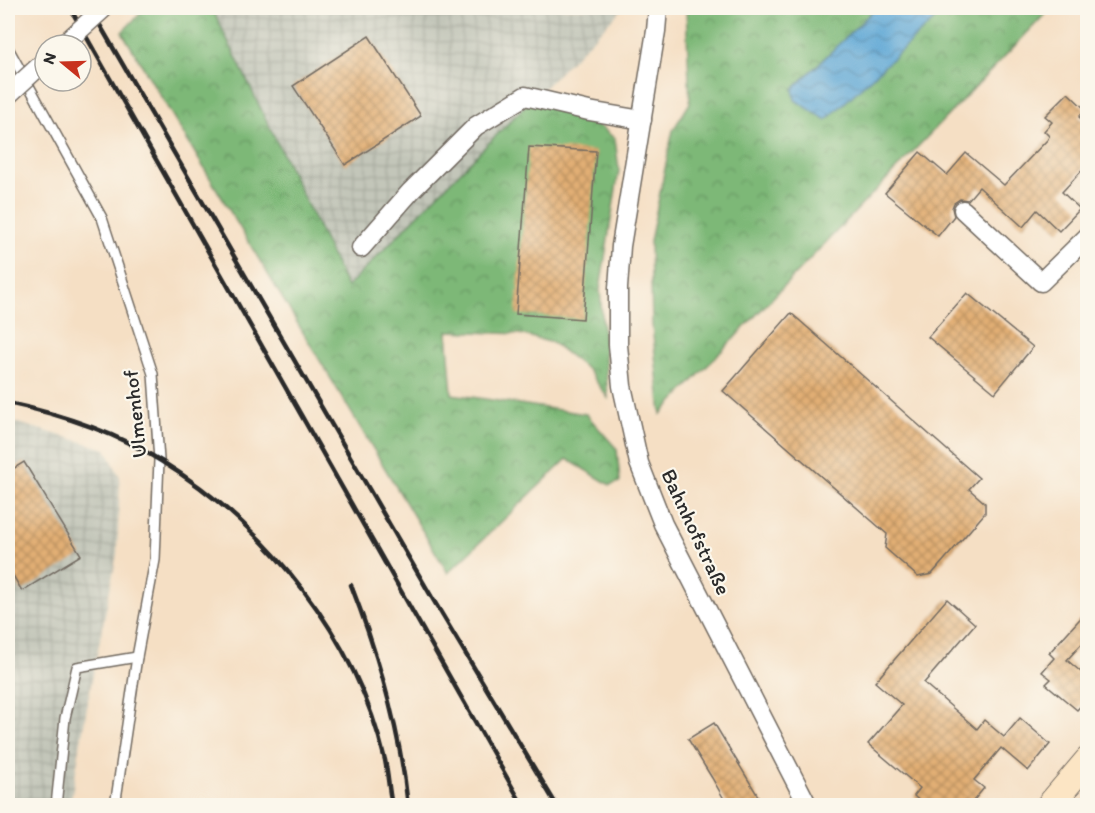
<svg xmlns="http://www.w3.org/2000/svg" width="1095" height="813" font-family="Itim,sans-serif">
	<defs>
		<pattern id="industrial-grid" width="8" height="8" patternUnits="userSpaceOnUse" patternTransform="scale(1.5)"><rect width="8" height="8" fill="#c3c6b9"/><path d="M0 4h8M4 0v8" fill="none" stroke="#a8aa9f"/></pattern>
		<pattern id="forest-crowns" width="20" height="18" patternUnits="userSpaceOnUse" patternTransform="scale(1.5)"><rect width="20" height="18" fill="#7db877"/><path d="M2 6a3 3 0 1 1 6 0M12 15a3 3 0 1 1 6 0" fill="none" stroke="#679662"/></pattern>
		<pattern id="water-waves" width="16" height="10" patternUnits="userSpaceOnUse" patternTransform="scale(1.5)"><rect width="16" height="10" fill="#5ea7d5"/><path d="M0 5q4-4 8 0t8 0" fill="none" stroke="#4e88ad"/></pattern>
		<pattern id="building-cross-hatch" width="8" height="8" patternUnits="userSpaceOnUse" patternTransform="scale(1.5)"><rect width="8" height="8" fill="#e2af74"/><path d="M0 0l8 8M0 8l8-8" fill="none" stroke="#b78f5f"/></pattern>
	</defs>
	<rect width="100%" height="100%" fill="#fbf7ec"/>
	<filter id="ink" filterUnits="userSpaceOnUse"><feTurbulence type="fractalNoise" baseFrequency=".0167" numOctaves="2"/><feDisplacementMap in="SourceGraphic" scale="12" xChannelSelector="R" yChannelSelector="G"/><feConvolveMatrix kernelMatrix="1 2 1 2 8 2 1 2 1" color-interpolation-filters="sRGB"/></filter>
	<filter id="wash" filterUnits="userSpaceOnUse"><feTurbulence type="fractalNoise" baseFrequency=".008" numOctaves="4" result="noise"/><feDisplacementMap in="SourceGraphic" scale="24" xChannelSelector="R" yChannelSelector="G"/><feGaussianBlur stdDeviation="1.35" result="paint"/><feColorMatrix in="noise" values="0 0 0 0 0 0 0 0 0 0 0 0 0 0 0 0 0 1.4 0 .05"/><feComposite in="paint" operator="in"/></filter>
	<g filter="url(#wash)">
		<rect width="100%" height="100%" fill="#f5dfc4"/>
		<!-- industrial -->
		<g fill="url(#industrial-grid)">
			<polygon points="219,8 623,8 347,288 214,12"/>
			<polygon points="8,422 18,423 106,449 120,477 117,554 89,695 70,805 8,806"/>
		</g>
		<!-- forest -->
		<g fill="url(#forest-crowns)" stroke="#547251" stroke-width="1.5">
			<polygon points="146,8 219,8 214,12 347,287 530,101 592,120 615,139 619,170 600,289 608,398 588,370 553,343 520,334 447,331 452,394 586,414 617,449 620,482 610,485 567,459 448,573 122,32"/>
			<polygon points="686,8 876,8 793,89 825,120 947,8 1051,8 661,414 652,325 650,241 673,130 690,103"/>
		</g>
		<!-- water -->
		<polygon fill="url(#water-waves)" stroke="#446980" stroke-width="1.5" points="876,8 947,8 826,120 795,100 793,89"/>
		<g id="blocks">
			<!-- building -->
			<g fill="url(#building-cross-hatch)">
				<polygon points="369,36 421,116 345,165 293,86"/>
				<polygon points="1068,93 1086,110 1079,117 1088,125 1088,164 1062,192 1080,209 1059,231 1037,210 1023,227 979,187 968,200 960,199 954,203 952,208 954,216 938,236 885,193 920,152 947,175 966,153 1004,185 1048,139 1049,136 1044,131 1052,122 1045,116"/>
				<polygon points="529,147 596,151 583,319 516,314"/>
				<polygon points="967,293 1033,347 995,393 928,337"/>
				<polygon points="791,313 979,478 969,489 985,503 985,513 932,574 918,577 885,548 887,534 723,391"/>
				<polygon points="24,462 81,555 22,591 8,567 8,472"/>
				<polygon points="947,599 975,624 924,683 977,729 984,720 1004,737 1020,718 1050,744 1028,771 1001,748 974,780 984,788 969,806 925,806 914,796 920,788 868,744 902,705 875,682"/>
				<polygon points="1088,610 1088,637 1067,660 1088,678 1088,698 1077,710 1046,684 1051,679 1042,672 1054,658 1049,653"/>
				<polygon points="714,723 764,806 728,806 712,778 688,739"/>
			</g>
		</g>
	</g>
	<g filter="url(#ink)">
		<use href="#blocks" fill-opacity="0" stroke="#726a61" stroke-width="1.5"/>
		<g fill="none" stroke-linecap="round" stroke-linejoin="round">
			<!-- lane casing -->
			<g stroke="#726a61" stroke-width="12">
				<g id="lane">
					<polyline points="8,48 102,218 153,374 159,460 155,560 137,657 115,806"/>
					<polyline points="56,806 65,718 77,667 137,657"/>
				</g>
			</g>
			<!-- street casing -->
			<g stroke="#726a61" stroke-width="21">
				<g id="street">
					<polyline points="658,8 656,31 621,246 618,288 618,345 622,386 639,463 663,524 808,806"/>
					<polyline points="963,210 1041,282 1088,236"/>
					<polyline points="361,248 411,191 476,126 525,96 589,111 642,120"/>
				</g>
			</g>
			<!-- secondary casing -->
			<g stroke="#726a61" stroke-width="28">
				<polyline id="secondary" points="1049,806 1088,760"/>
			</g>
			<!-- lane -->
			<use href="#lane" stroke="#fff" stroke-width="9"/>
			<!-- street -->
			<use href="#street" stroke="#fff" stroke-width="18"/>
			<!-- secondary -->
			<use href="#secondary" stroke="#fce5c4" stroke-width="26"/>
			<!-- rail -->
			<g stroke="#2b2b2b" stroke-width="4.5">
				<polyline points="70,8 523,806"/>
				<polyline points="90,8 434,601 557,806"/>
				<path d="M8 403C60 414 115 432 161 461 268 527 356 636 385 760 388 775 389 791 392 806"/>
				<path d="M351 585C379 657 400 729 408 806"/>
			</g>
			<!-- street-bridge casing -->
			<g stroke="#726a61" stroke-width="21" stroke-linecap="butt">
				<g id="street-bridge">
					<polyline points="63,45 104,8"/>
					<polyline points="8,95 45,61"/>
				</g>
			</g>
			<!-- street-bridge -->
			<use href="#street-bridge" stroke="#fff" stroke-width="18"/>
		</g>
	</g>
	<g text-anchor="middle" stroke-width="4.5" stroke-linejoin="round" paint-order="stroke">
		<!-- street labels -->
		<g font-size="21" fill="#2b2b2b" stroke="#fbf7ec">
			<text transform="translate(135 414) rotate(-96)" y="7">Ulmenhof</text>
			<text transform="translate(696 532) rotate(65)" y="7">Bahnhofstraße</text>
		</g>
	</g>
	<!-- margin -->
	<rect width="1095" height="813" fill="none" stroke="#fbf7ec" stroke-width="30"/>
	<!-- north arrow -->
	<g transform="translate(63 63) rotate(289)"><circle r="28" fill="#fbf7ec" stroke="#a8a59f" stroke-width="1.5"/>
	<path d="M0-4.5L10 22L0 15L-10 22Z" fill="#c8321e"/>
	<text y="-9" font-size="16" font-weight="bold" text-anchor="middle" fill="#2b2b2b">N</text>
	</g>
</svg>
